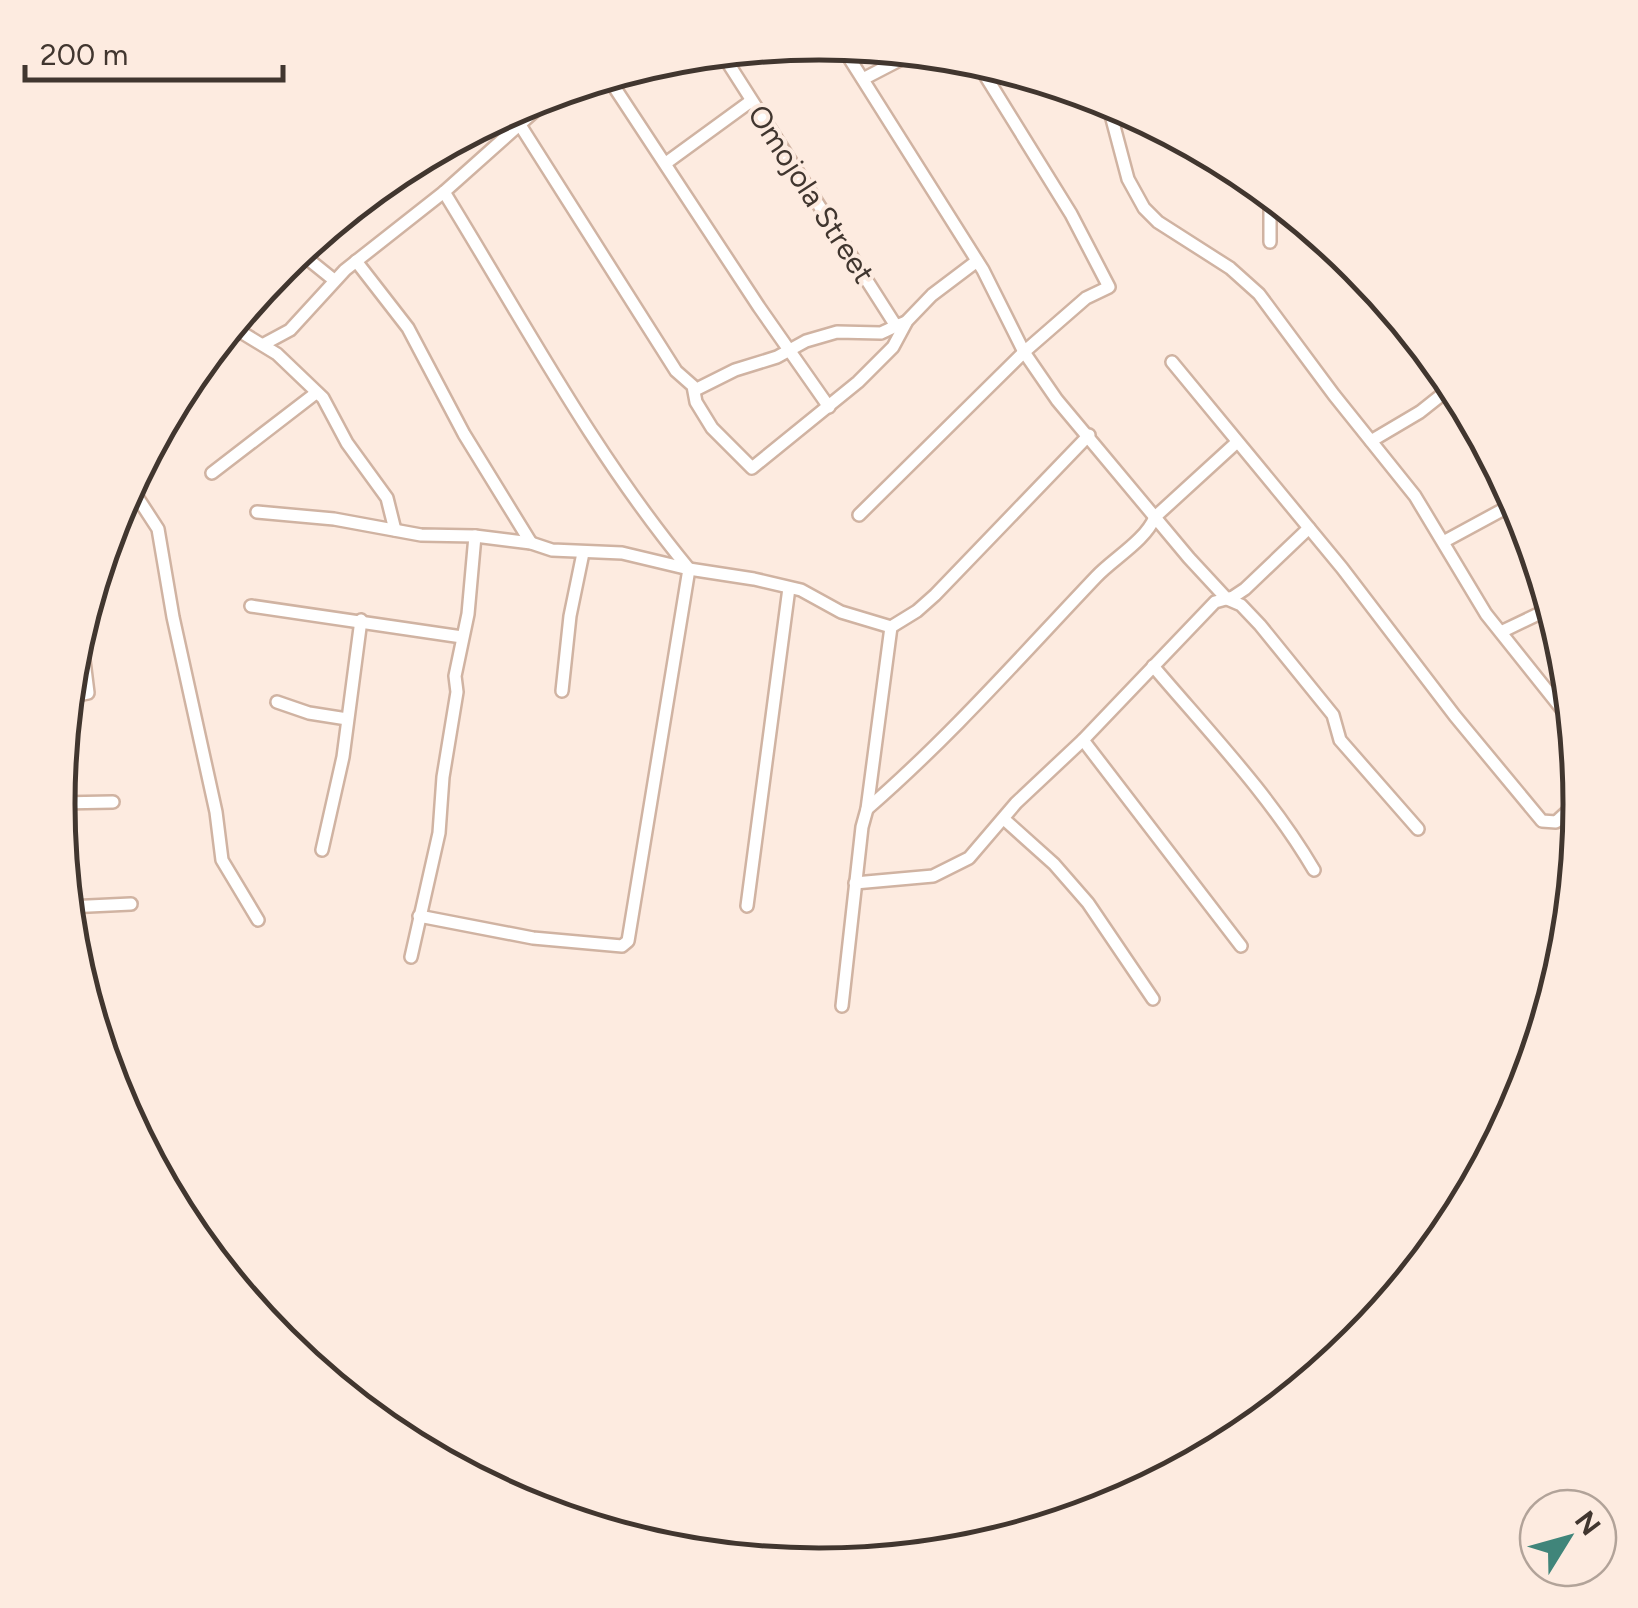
<svg xmlns="http://www.w3.org/2000/svg" width="1638" height="1608" font-family="Figtree,sans-serif">
	<rect width="100%" height="100%" fill="#fdebe0"/>
	<g fill="none" stroke-linecap="round" stroke-linejoin="round">
		<!-- minor casing -->
		<g stroke="#d0b3a2" stroke-width="16">
			<g id="minor">
				<polyline points="841,45 983,270 1024,352 1057,400 1189,558 1227,599 1241,605 1260,625 1333,715 1340,740 1418,829"/>
				<polyline points="721,52 896,326 906,322"/>
				<polyline points="607,76 759,307 829,407"/>
				<polyline points="863,79 915,52"/>
				<polyline points="1107,100 1128,179 1144,208 1158,222 1230,268 1259,294 1334,395 1415,496 1486,614 1573,723"/>
				<polyline points="520,125 676,371 693,386 696,402 712,428 752,468 858,382 893,347 907,321 932,295 977,261"/>
				<polyline points="666,163 751,101"/>
				<polyline points="1270,193 1270,242"/>
				<polyline points="1338,249 1361,284 1409,329"/>
				<polyline points="298,251 334,280"/>
				<polyline points="356,261 408,328 464,434 531,543"/>
				<polyline points="231,326 277,354 323,398 347,443 387,498 395,530"/>
				<polyline points="264,344 290,330 345,270 444,192 556,92"/>
				<polyline points="1172,362 1342,568 1455,716 1542,821 1556,822 1580,800"/>
				<polyline points="186,380 237,331"/>
				<polyline points="695,390 735,370 777,357 806,341 837,332 881,333 896,326"/>
				<polyline points="1371,441 1420,412 1454,385"/>
				<polyline points="212,473 316,393"/>
				<polyline points="130,486 158,529 173,617 216,812 222,860 258,920"/>
				<polyline points="257,512 334,519 421,535 475,536 531,543 552,550 622,553 689,569 754,579 801,590 841,612 891,627 917,611 935,595 1089,435"/>
				<polyline points="859,515 1024,352 1086,298 1109,287 1071,214 975,59"/>
				<polyline points="1445,541 1517,502"/>
				<polyline points="251,606 462,637"/>
				<polyline points="1503,631 1551,608"/>
				<path d="M1153 666C1209 732 1270 795 1314 870"/>
				<polyline points="562,691 570,616 583,553"/>
				<polyline points="68,697 88,693 80,628"/>
				<polyline points="277,702 309,713 347,719"/>
				<polyline points="1083,740 1241,946"/>
				<polyline points="58,803 113,802"/>
				<path d="M867 809C949 738 1021 656 1096 577 1114 558 1145 541 1155 517L1236 443"/>
				<polyline points="1005,820 1054,864 1088,903 1153,999"/>
				<polyline points="322,850 343,757 361,620"/>
				<polyline points="855,883 933,876 969,858 1016,803 1083,740 1215,602 1233,597 1245,589 1309,528"/>
				<polyline points="747,906 789,588"/>
				<polyline points="68,907 131,904"/>
				<path d="M419 916 533 938 622 946 628 941 689 569C593 453 523 320 444 192"/>
				<polyline points="411,957 439,833 443,777 457,692 455,676 468,614 475,536"/>
				<polyline points="842,1006 862,827 867,809 891,627"/>
			</g>
		</g>
		<!-- minor -->
		<use href="#minor" stroke="#fff" stroke-width="11"/>
	</g>
	<g text-anchor="middle" stroke-width="8" stroke-linejoin="round" paint-order="stroke">
		<!-- street labels -->
		<g font-size="30" fill="#41362f" stroke="#fdebe0">
			<text transform="translate(811 194) rotate(57)" y="10">Omojola Street</text>
		</g>
	</g>
	<!-- crop -->
	<path d="M0 0H1638V1608H0ZM75 804a744 744 0 1 1 1488 0a744 744 0 1 1-1488 0Z" fill="#fdebe0" fill-rule="evenodd"/>
	<path fill="none" stroke="#41362f" stroke-width="5" d="M75 804a744 744 0 1 1 1488 0a744 744 0 1 1-1488 0Z"/>
	<!-- north arrow -->
	<g transform="translate(1568 1538) rotate(53)"><circle r="48" fill="#fdebe0" stroke="#b2a399" stroke-width="2.5"/>
	<path d="M0-8L18 38L0 25L-18 38Z" fill="#40857a"/>
	<text y="-15" font-size="28" font-weight="bold" text-anchor="middle" fill="#41362f">N</text>
	</g>
	<!-- scale -->
	<path d="M25 65v15h258v-15" fill="none" stroke="#41362f" stroke-width="5"/>
	<text x="40" y="65" font-size="30" fill="#41362f" stroke="#fdebe0" stroke-width="8" paint-order="stroke">200 m</text>
</svg>
